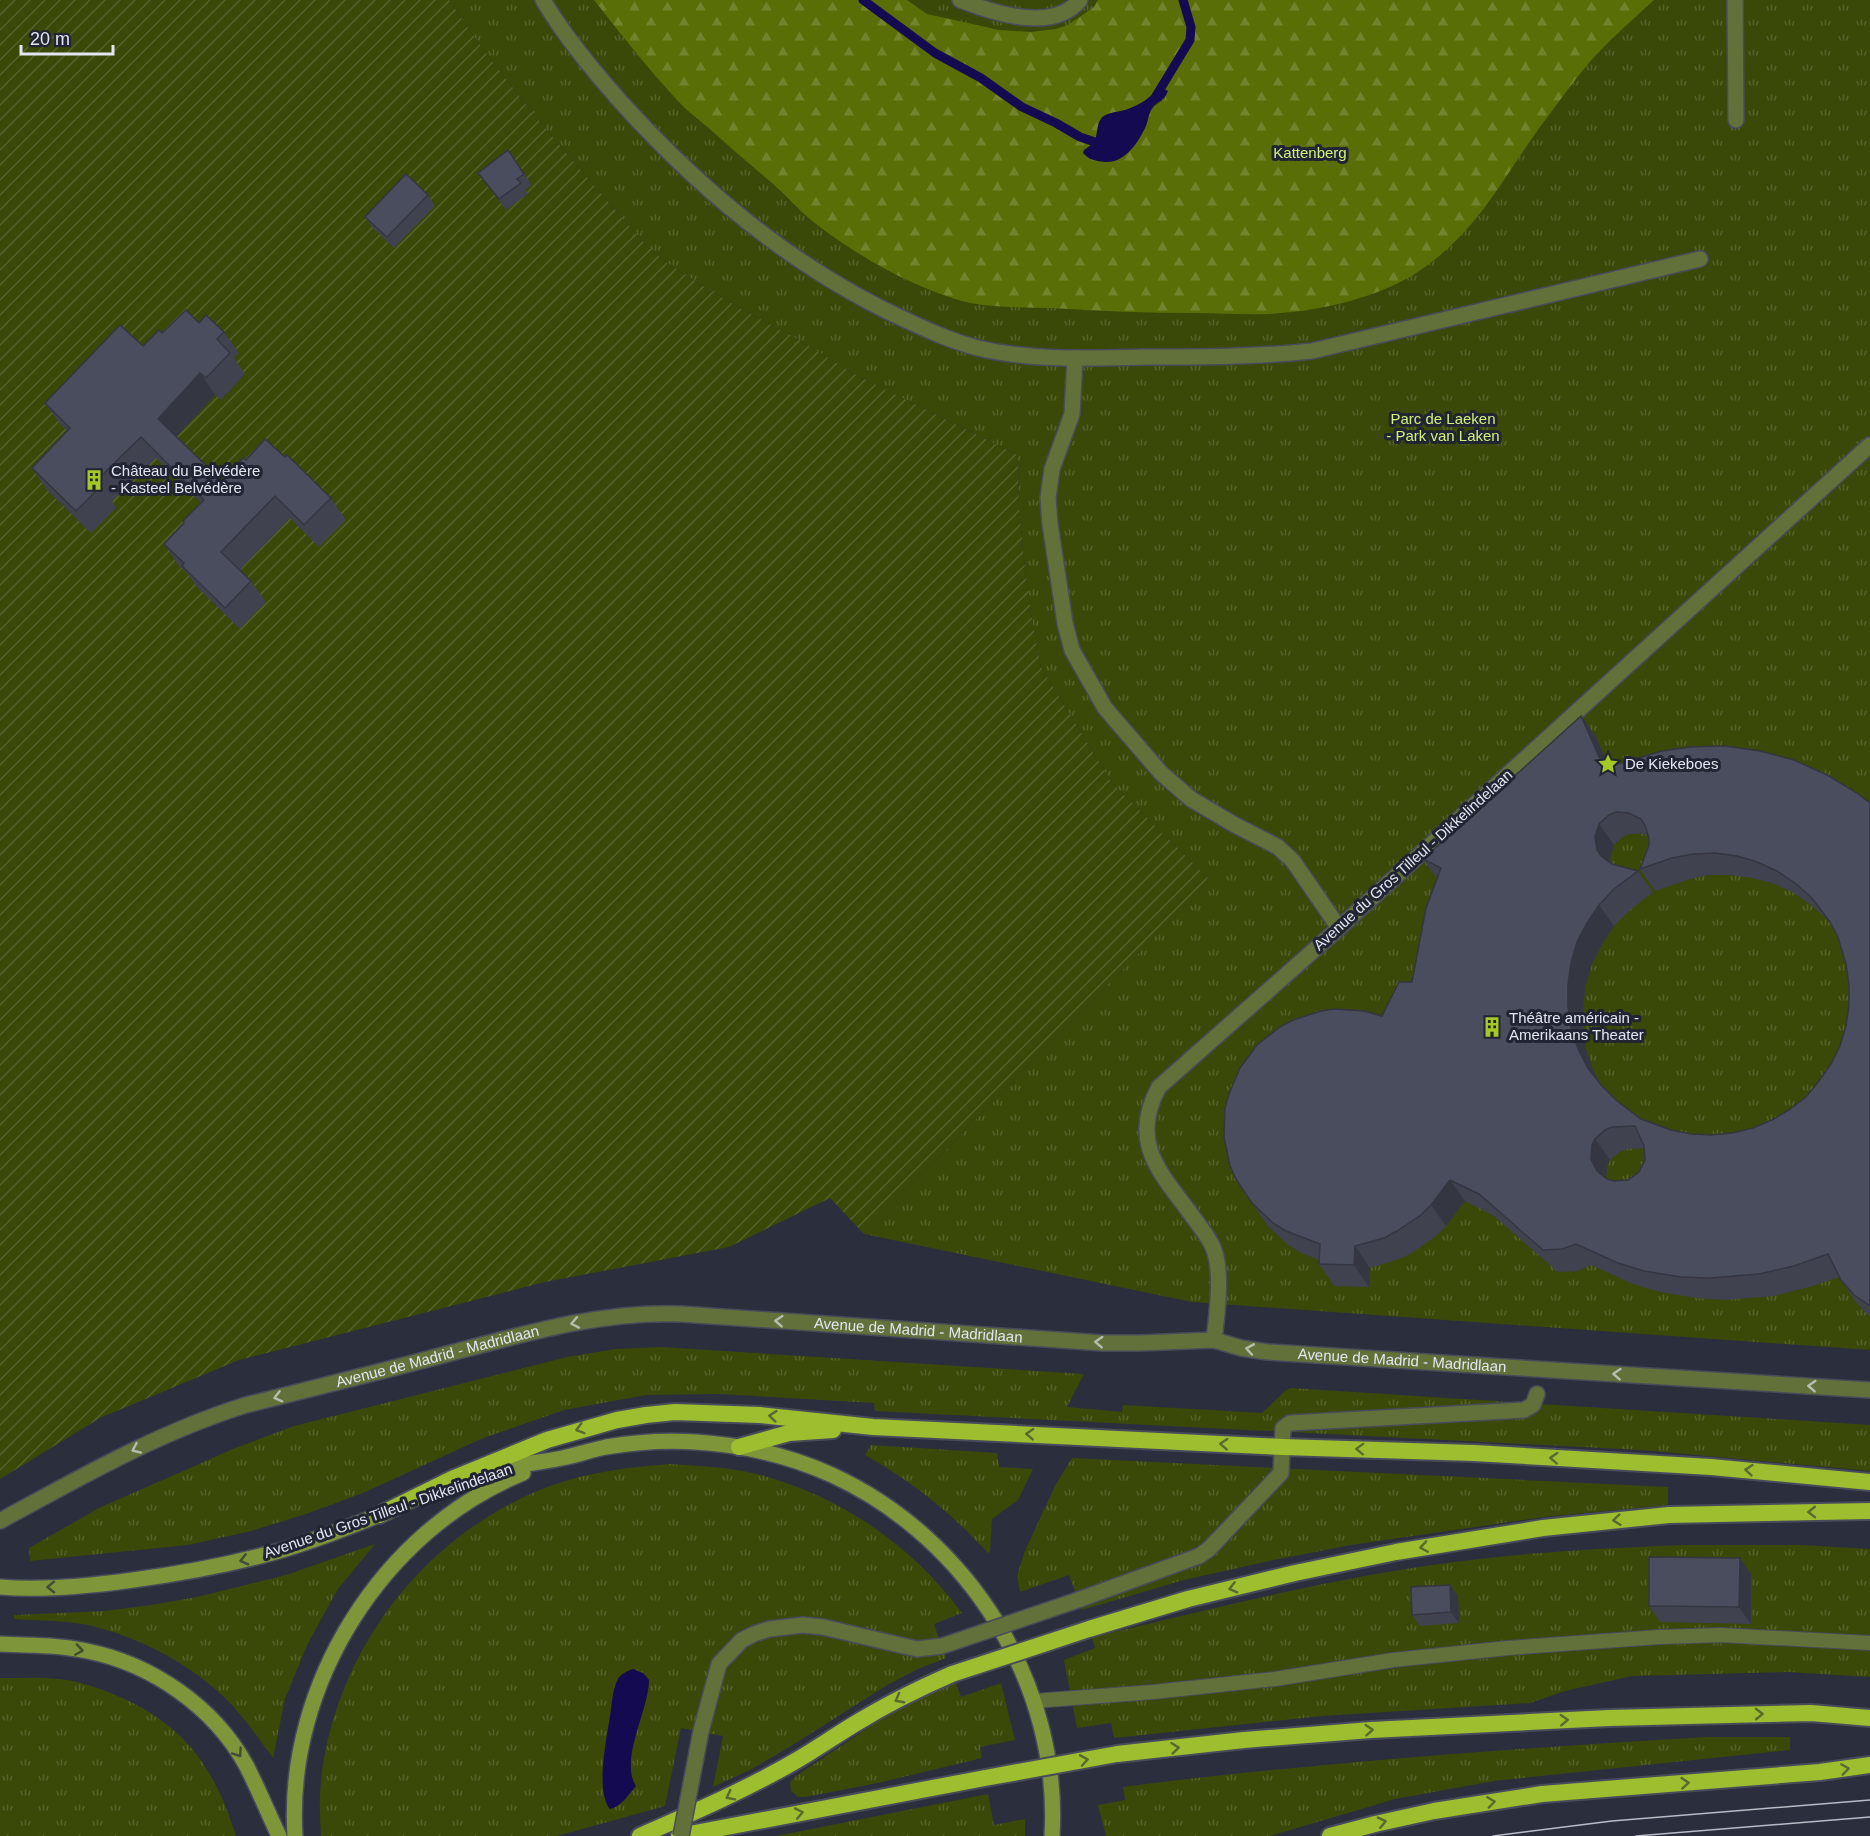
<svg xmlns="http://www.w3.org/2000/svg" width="1870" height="1836" font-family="Arial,sans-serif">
	<defs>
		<pattern id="grass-tufts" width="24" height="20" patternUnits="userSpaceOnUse" patternTransform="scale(1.5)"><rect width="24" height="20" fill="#3a4808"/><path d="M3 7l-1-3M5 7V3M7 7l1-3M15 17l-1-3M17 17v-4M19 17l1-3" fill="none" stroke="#56622c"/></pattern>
		<pattern id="forest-firs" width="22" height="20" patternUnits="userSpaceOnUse" patternTransform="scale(1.5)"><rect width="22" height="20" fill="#596e06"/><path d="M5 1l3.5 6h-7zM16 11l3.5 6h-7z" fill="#71832b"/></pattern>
		<pattern id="garden-furrows" width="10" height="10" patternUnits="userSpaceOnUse" patternTransform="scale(1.5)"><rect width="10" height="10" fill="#3a4808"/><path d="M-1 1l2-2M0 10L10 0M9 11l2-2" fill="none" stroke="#56622c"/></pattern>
	</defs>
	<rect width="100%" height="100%" fill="#2b2e3d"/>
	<!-- grass -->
	<g fill="url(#grass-tufts)">
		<path d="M449 0H1870V1350L1192 1302 864 1234 1210 880 1112 783 1041 667 1031 614 1024 560 1019 508 1018 455 858 376 792 336 745 311 701 285 666 262 645 244C576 164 507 88 449 0Z"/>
		<polygon points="661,1347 1084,1374 1067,1407 1122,1412 1123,1405 1262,1413 1286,1390 1291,1388 1870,1425 1870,1471 1641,1450 875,1411 874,1403 719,1394 646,1395 564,1410 481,1439 363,1493 306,1514 251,1531 188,1545 30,1561 29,1548 99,1508 233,1449 294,1426 567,1357 616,1349"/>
		<path d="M871 1445 997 1453 999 1467 1033 1469 1018 1500 992 1519 990 1552 988 1553C949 1511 914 1483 865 1455Z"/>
		<polygon points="1072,1458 1668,1487 1668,1505 1544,1517 1351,1545 1269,1561 1184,1580 1082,1610 1069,1575 1020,1592 1017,1576 1024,1553 1056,1484"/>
		<path d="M670 1464C699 1466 729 1467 757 1474 840 1496 911 1544 962 1613L934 1624 946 1658 918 1669 889 1684 791 1746 752 1769 713 1787 723 1736 681 1728 665 1806 557 1836H321C320 1818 319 1800 321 1781 335 1650 426 1532 550 1486 589 1472 629 1467 670 1464Z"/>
		<path d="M375 1544 338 1589 308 1643 285 1699 273 1758C258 1738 243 1715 224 1697 188 1663 141 1638 92 1626 67 1620 40 1621 14 1619V1615L105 1611 151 1605 197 1597 286 1575Z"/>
		<path d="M1683 1545H1800L1870 1549V1677L1788 1672 1632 1676 1565 1691 1530 1703 1322 1716 1114 1738 1111 1723 1077 1728 1064 1660 1095 1648 1092 1638 1105 1634C1228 1605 1352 1573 1479 1559 1547 1551 1614 1548 1683 1545Z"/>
		<path d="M0 1678C20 1678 40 1677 59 1679 81 1681 101 1689 120 1697 186 1726 215 1769 236 1836H0Z"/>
		<polygon points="955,1681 961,1697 1001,1683 1015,1740 980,1747 982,1758 878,1783 805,1797 798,1797 791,1791 790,1782 796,1776 883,1718"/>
		<path d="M1707 1737H1790V1750L1494 1781 1395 1799 1270 1836H1106L1098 1805 1125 1800 1123 1787C1228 1773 1334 1764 1440 1755 1529 1748 1618 1742 1707 1737Z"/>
		<polygon points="988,1794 994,1825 1025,1819 1025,1836 776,1836"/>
	</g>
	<!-- forest -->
	<path fill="url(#forest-firs)" fill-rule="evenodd" d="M594 0H907L927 14 999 30 1031 32 1056 29 1068 25 1094 7 1098 0H1654C1631 21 1608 41 1588 64 1571 84 1556 106 1540 127 1499 184 1475 236 1413 275 1377 297 1323 310 1281 313 1253 316 1224 313 1196 313 1147 313 1099 311 1051 308 1023 307 993 308 966 302 916 289 861 258 820 227 803 215 788 197 772 183 752 166 732 149 712 131 701 121 688 112 678 101 648 69 621 34 594 0ZM1159 86 1165 99C1161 102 1156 104 1153 108 1137 127 1138 158 1108 162L1090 145 1095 142C1097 136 1097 124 1101 119 1105 112 1121 112 1128 110 1141 105 1151 98 1159 86Z"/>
	<!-- garden -->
	<path fill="url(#garden-furrows)" d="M0 0H449C507 88 576 164 645 244L666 262 701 285 745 311 792 336 858 376 1018 455 1019 508 1024 560 1031 614 1041 667 1112 783 1210 880 864 1234 830 1198 729 1247 545 1282 239 1360 100 1418 0 1479Z"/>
	<!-- water -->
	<g fill="#130a51">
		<path d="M1159 86 1168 91C1164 102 1158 100 1152 108 1149 113 1148 121 1146 126 1138 143 1125 163 1105 162 1096 161 1089 160 1083 153L1084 150 1095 142C1097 136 1097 124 1101 119 1105 112 1121 112 1128 109 1141 104 1151 98 1159 86Z"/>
		<path d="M633 1669 643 1673 649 1680C649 1710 619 1760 636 1786 628 1795 621 1807 610 1809 595 1792 607 1737 610 1716 612 1705 612 1690 618 1679 621 1674 627 1671 633 1669Z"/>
	</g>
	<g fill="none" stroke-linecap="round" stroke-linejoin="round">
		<!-- stream -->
		<g stroke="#130a51" stroke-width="9">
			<polyline points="863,0 935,53 981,78 1022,107 1056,123 1080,137 1095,142 1107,142"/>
			<polyline points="1156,96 1190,40 1191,27 1183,0"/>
		</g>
		<!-- service casing -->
		<g stroke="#484b5a" stroke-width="16">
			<polyline id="service" points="1034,1701 1153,1692 1275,1679 1393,1660 1508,1648 1659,1637 1721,1635 1870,1643"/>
		</g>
		<!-- pedestrian casing -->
		<g stroke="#484b5a" stroke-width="18">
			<g id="pedestrian">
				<path d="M543 0C565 37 592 69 620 101 701 191 799 272 910 322 932 332 954 342 978 348 1032 361 1089 358 1145 357 1201 357 1257 357 1312 351L1700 259"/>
				<path d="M960 0C993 13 1053 33 1080 0"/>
				<polyline points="1735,0 1736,120"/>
				<polyline points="1075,358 1072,414 1052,469 1048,498 1050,524 1065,623 1072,650 1105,708 1161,773 1191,799 1235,825 1278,847 1293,861 1339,928"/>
				<path d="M1214 1340C1217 1315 1222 1276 1215 1253 1212 1241 1203 1231 1196 1221 1164 1176 1127 1145 1159 1087L1339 928 1870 445"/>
				<polyline points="1078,1600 1199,1556 1209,1549 1281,1473 1283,1428 1290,1423 1524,1410 1533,1405 1537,1394"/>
				<polyline points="701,1731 719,1664 742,1640 754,1634 769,1629 803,1625 823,1627 917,1649 942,1646"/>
			</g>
		</g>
		<!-- minor casing -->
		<g stroke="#484b5a" stroke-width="18">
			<g id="minor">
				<path id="s1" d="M0 1521C79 1478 159 1432 246 1405 313 1388 380 1372 447 1354 524 1334 600 1311 681 1314L1103 1343H1140L1214 1340 1241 1348 1268 1352 1870 1390"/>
			</g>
		</g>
		<!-- secondary casing -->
		<g stroke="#484b5a" stroke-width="18">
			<g id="secondary">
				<path d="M436 1493C465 1483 493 1472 522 1465 535 1462 549 1461 562 1458 577 1455 591 1450 606 1447 635 1442 667 1440 696 1442 743 1445 790 1456 832 1475 969 1538 1061 1685 1052 1836"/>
				<path d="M0 1587C43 1591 90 1586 133 1580 178 1574 223 1566 268 1554 309 1543 349 1527 389 1511"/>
				<path d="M0 1644C29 1645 58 1645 87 1651 152 1664 214 1707 246 1765 258 1788 268 1813 279 1836"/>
				<path d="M295 1836C285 1685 383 1530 523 1473"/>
			</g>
		</g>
		<!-- trunk casing -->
		<g stroke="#484b5a" stroke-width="20">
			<g id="trunk">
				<polyline points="739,1447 789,1433 833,1430"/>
				<polyline points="379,1515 452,1479 547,1440 617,1420 646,1415 675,1412 760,1415 873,1427 1283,1447 1474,1453 1711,1467 1870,1482"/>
				<polyline points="1089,1629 1188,1599 1295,1573 1396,1552 1543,1528 1669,1515 1870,1511"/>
				<polyline points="1117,1754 1244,1740 1371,1730 1609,1718 1811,1713 1870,1718"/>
				<path d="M640 1836C692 1813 743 1791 792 1763 815 1750 836 1735 858 1722 889 1703 920 1688 952 1674"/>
				<polyline points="679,1836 985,1778"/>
				<polyline points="1330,1836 1375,1824 1434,1811 1542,1794 1820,1772 1870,1765"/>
			</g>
		</g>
		<!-- service -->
		<use href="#service" stroke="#62713a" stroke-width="14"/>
		<!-- pedestrian -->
		<use href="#pedestrian" stroke="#62713a" stroke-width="15"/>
		<!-- minor -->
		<use href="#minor" stroke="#62713a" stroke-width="15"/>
		<!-- secondary -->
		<use href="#secondary" stroke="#7e9539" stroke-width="15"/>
		<!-- trunk -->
		<use href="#trunk" stroke="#9dbe2e" stroke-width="16"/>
		<!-- tram -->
		<g stroke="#b9bcc7" stroke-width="1.5">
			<polyline points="1493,1836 1612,1821 1870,1800"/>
			<polyline points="1636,1836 1870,1817"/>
		</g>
		<!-- pedestrian-bridge casing -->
		<g stroke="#484b5a" stroke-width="18" stroke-linecap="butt">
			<g id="pedestrian-bridge">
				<polyline points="942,1646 1078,1600"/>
				<polyline points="681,1836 701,1731"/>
			</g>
		</g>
		<!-- trunk-bridge casing -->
		<g stroke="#484b5a" stroke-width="20" stroke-linecap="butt">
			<g id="trunk-bridge">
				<polyline points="952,1674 1089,1629"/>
				<polyline points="985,1778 1117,1754"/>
			</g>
		</g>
		<!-- pedestrian-bridge -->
		<use href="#pedestrian-bridge" stroke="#62713a" stroke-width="15"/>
		<!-- trunk-bridge -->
		<use href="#trunk-bridge" stroke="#9dbe2e" stroke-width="16"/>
	</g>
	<!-- wall -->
	<g fill="#404250" fill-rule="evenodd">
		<polygon points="508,150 532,185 525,190 528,194 506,210 478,173"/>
		<polygon points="428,195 435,206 394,248 373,228 365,217"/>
		<polygon points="199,323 224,332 239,353 234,358 245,374 221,400 215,395 176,437 222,481 246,460 331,498 346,520 319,547 290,518 240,570 251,581 266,602 240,629 197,587 188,574 179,566 164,544 201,503 156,458 112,501 116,508 91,533 47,490 32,468 67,431 60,424 45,403 143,346 162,333"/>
		<path d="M1581 716 1596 737 1609 766 1870 803V1317L1856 1302 1839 1277 1809 1287 1774 1296 1725 1300 1696 1298 1660 1292 1633 1284 1591 1265 1577 1271 1558 1272 1494 1216 1465 1201 1446 1226 1436 1236 1412 1253 1399 1259 1370 1268 1369 1287 1334 1286 1319 1264V1260L1301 1253 1288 1245 1267 1225 1252 1203 1382 1016 1412 982 1437 879 1423 859ZM1631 834H1644L1649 837V845L1640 869 1655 891 1687 880 1708 875H1730L1752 878 1772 883 1792 892 1811 905 1827 919 1833 927 1838 937 1846 964 1849 985V1005L1846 1026 1840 1046 1831 1064 1819 1081 1806 1097 1789 1110 1772 1120 1753 1128 1732 1133 1712 1135 1691 1134 1671 1130 1641 1119 1617 1101 1601 1085 1593 1070 1586 1049 1583 1028V1006L1586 984 1592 964 1602 944 1614 926 1629 911 1653 892 1638 871 1611 864 1610 858 1614 845 1624 836ZM1644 1148 1645 1160 1639 1172 1634 1176 1628 1180 1614 1181 1606 1178 1607 1167 1610 1160 1620 1152 1627 1149Z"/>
		<polygon points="1740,1558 1751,1574 1751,1624 1660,1622 1649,1606"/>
		<polygon points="1458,1596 1459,1623 1420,1626 1412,1615"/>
	</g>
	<!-- shaded-wall -->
	<g fill="#343641">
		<polygon points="200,373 215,395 173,440 158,419"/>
		<polygon points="1581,716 1596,737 1619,789 1604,768"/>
		<polygon points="1599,824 1614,845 1610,858 1612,872 1597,850 1595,837"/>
		<polygon points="1599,905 1614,926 1602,944 1592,964 1586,984 1583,1006 1583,1028 1586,1049 1593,1070 1603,1090 1588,1068 1578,1049 1571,1028 1568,1006 1568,985 1571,963 1577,942 1587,923"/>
		<polygon points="1595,1139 1610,1160 1607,1167 1606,1180 1597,1171 1591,1159 1592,1145"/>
		<polygon points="1450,1180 1465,1201 1446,1226 1431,1205"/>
		<polygon points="1355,1246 1370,1268 1369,1287 1354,1265"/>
		<polygon points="1740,1558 1751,1574 1751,1624 1739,1607"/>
		<polygon points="1450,1585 1458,1596 1459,1623 1451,1612"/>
	</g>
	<!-- building -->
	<g fill="#4a4d5d" stroke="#343641" stroke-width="1.5" fill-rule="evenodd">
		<polygon points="508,150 524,174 517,179 521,183 499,199 478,173"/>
		<polygon points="406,174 428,195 387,237 365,217"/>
		<polygon points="186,310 199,323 206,315 224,332 217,339 230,353 206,378 200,373 158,419 222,481 243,458 246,460 265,439 285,457 287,455 331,498 304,525 275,496 221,552 251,581 225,608 182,566 184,563 164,544 184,523 183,521 204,500 141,437 96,481 101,486 76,511 32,468 70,428 45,403 120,325 143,346 159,330 162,333"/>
		<path d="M1581 716 1604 768 1662 751 1690 747 1725 746 1760 751 1794 760 1827 775 1857 793 1870 803V1306L1854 1295 1841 1280 1828 1254 1794 1266 1759 1274 1710 1278 1681 1277 1644 1271 1618 1263 1576 1244 1562 1249 1543 1250 1479 1194 1450 1180 1431 1205 1421 1215 1397 1231 1384 1238 1355 1246 1354 1265 1319 1264 1320 1244 1286 1231 1273 1223 1252 1203 1236 1179 1230 1166 1224 1137 1225 1108 1229 1094 1240 1068 1257 1045 1280 1027 1293 1020 1321 1011 1335 1009 1364 1011 1382 1016 1399 982H1412L1426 908 1441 868 1423 859ZM1616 812 1629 813 1641 819 1645 825 1649 838V845L1640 869 1672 858 1693 854 1715 853 1737 856 1757 862 1777 871 1795 883 1812 898 1830 922 1838 937 1846 964 1849 985V1005L1846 1026 1840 1046 1831 1064 1819 1081 1806 1097 1789 1110 1772 1120 1753 1128 1732 1133 1712 1135 1691 1134 1671 1130 1641 1119 1617 1101 1601 1085 1588 1068 1578 1049 1571 1028 1568 1006V985L1571 963 1577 942 1587 923 1599 905 1614 889 1638 871 1612 864 1601 856 1597 850 1595 837 1599 824 1609 815ZM1635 1126 1644 1146 1645 1160 1639 1172 1628 1180 1614 1181 1607 1179 1597 1171 1591 1159 1592 1145 1595 1139 1605 1130 1612 1127Z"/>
		<polygon points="1649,1557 1740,1558 1739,1607 1649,1606"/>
		<polygon points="1450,1585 1451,1612 1412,1615 1411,1587"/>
	</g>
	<!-- one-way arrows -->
	<defs><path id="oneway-chevron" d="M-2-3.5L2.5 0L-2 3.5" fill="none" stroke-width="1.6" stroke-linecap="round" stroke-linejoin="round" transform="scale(1.5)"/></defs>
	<g stroke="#b6bdb0">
		<use href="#oneway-chevron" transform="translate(779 1321) rotate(-176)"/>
		<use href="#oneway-chevron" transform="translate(575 1323) rotate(169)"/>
		<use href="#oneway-chevron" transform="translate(1099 1342) rotate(-177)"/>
		<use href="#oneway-chevron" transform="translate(1250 1349) rotate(-170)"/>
		<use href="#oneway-chevron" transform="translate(1617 1374) rotate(-176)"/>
		<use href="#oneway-chevron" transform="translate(1812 1386) rotate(-176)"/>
		<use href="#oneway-chevron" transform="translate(278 1397) rotate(166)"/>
		<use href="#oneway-chevron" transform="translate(136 1449) rotate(156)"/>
	</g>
	<g stroke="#596931">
		<use href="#oneway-chevron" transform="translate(773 1416) rotate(-174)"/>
		<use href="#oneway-chevron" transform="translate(580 1429) rotate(164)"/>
		<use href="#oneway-chevron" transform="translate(1030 1434) rotate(-177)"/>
		<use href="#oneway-chevron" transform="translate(1224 1444) rotate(-177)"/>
		<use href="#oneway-chevron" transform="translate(1360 1449) rotate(-178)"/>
		<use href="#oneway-chevron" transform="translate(1554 1458) rotate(-177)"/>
		<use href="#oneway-chevron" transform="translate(1749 1470) rotate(-175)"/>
		<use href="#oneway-chevron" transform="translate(1812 1512) rotate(179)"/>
		<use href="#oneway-chevron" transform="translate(1617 1520) rotate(174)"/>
		<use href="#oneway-chevron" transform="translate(1424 1547) rotate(171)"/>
		<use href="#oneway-chevron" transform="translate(1233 1588) rotate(166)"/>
		<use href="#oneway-chevron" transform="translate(899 1699) rotate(152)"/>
		<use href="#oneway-chevron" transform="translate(1759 1714) rotate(-1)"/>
		<use href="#oneway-chevron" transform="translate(1564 1720) rotate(-3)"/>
		<use href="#oneway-chevron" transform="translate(1369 1730) rotate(-4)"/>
		<use href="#oneway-chevron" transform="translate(1175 1748) rotate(-6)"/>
		<use href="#oneway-chevron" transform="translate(1084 1760) rotate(-10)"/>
		<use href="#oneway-chevron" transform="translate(1845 1769) rotate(-8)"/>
		<use href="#oneway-chevron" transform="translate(1685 1783) rotate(-5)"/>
		<use href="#oneway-chevron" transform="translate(730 1796) rotate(153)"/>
		<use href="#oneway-chevron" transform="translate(1491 1802) rotate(-8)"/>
		<use href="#oneway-chevron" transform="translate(799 1813) rotate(-11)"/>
		<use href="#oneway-chevron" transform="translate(1382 1822) rotate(-13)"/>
	</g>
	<g stroke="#424c35">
		<use href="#oneway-chevron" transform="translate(244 1560) rotate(166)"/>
		<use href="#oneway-chevron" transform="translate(51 1587) rotate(179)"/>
		<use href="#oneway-chevron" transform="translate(79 1650) rotate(9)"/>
		<use href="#oneway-chevron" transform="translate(238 1753) rotate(56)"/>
	</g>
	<!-- icons -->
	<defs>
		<g id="building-bare" transform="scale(1.62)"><path d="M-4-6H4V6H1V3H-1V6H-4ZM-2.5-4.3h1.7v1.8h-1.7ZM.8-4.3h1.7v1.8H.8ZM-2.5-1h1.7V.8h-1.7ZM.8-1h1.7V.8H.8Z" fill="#a4c824" stroke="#212433" stroke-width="2.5" paint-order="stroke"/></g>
		<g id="sight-bare" transform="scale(1.62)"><path d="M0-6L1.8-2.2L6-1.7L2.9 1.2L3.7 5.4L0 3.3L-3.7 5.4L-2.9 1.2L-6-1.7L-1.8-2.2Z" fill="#a4c824" stroke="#212433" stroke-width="2.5" paint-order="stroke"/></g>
	</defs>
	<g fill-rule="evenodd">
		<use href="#building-bare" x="94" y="480"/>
		<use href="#sight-bare" x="1608" y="764"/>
		<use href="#building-bare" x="1492" y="1027"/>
	</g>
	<g text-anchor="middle" stroke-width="6" stroke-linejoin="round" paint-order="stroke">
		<!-- park labels -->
		<g font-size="15" fill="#d0f17a" stroke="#212433">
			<text x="1310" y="158">Kattenberg</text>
			<text x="1443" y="424">Parc de Laeken<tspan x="1443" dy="17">- Park van Laken</tspan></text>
		</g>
		<!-- poi labels -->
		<g font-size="15" fill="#e3e6f0" stroke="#212433" text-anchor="start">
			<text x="111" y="476">Château du Belvédère<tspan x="111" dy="17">- Kasteel Belvédère</tspan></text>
			<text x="1625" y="769">De Kiekeboes</text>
			<text x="1509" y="1023">Théâtre américain -<tspan x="1509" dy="17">Amerikaans Theater</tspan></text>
		</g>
		<!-- street labels -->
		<g font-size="15" fill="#e3e6f0" stroke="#212433">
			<text transform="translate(1413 860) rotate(-42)" y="5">Avenue du Gros Tilleul - Dikkelindelaan</text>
			<text dy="5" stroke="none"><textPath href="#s1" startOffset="956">Avenue de Madrid - Madridlaan</textPath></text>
			<text dy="5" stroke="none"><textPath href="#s1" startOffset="470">Avenue de Madrid - Madridlaan</textPath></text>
			<text dy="5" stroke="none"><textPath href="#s1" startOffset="1442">Avenue de Madrid - Madridlaan</textPath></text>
			<text transform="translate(388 1511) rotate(-19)" y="5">Avenue du Gros Tilleul - Dikkelindelaan</text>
		</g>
	</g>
	<!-- scale -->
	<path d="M21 45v9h92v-9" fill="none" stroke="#e3e6f0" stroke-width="3"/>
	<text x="30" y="45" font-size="18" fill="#e3e6f0" stroke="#212433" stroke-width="4.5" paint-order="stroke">20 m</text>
</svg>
